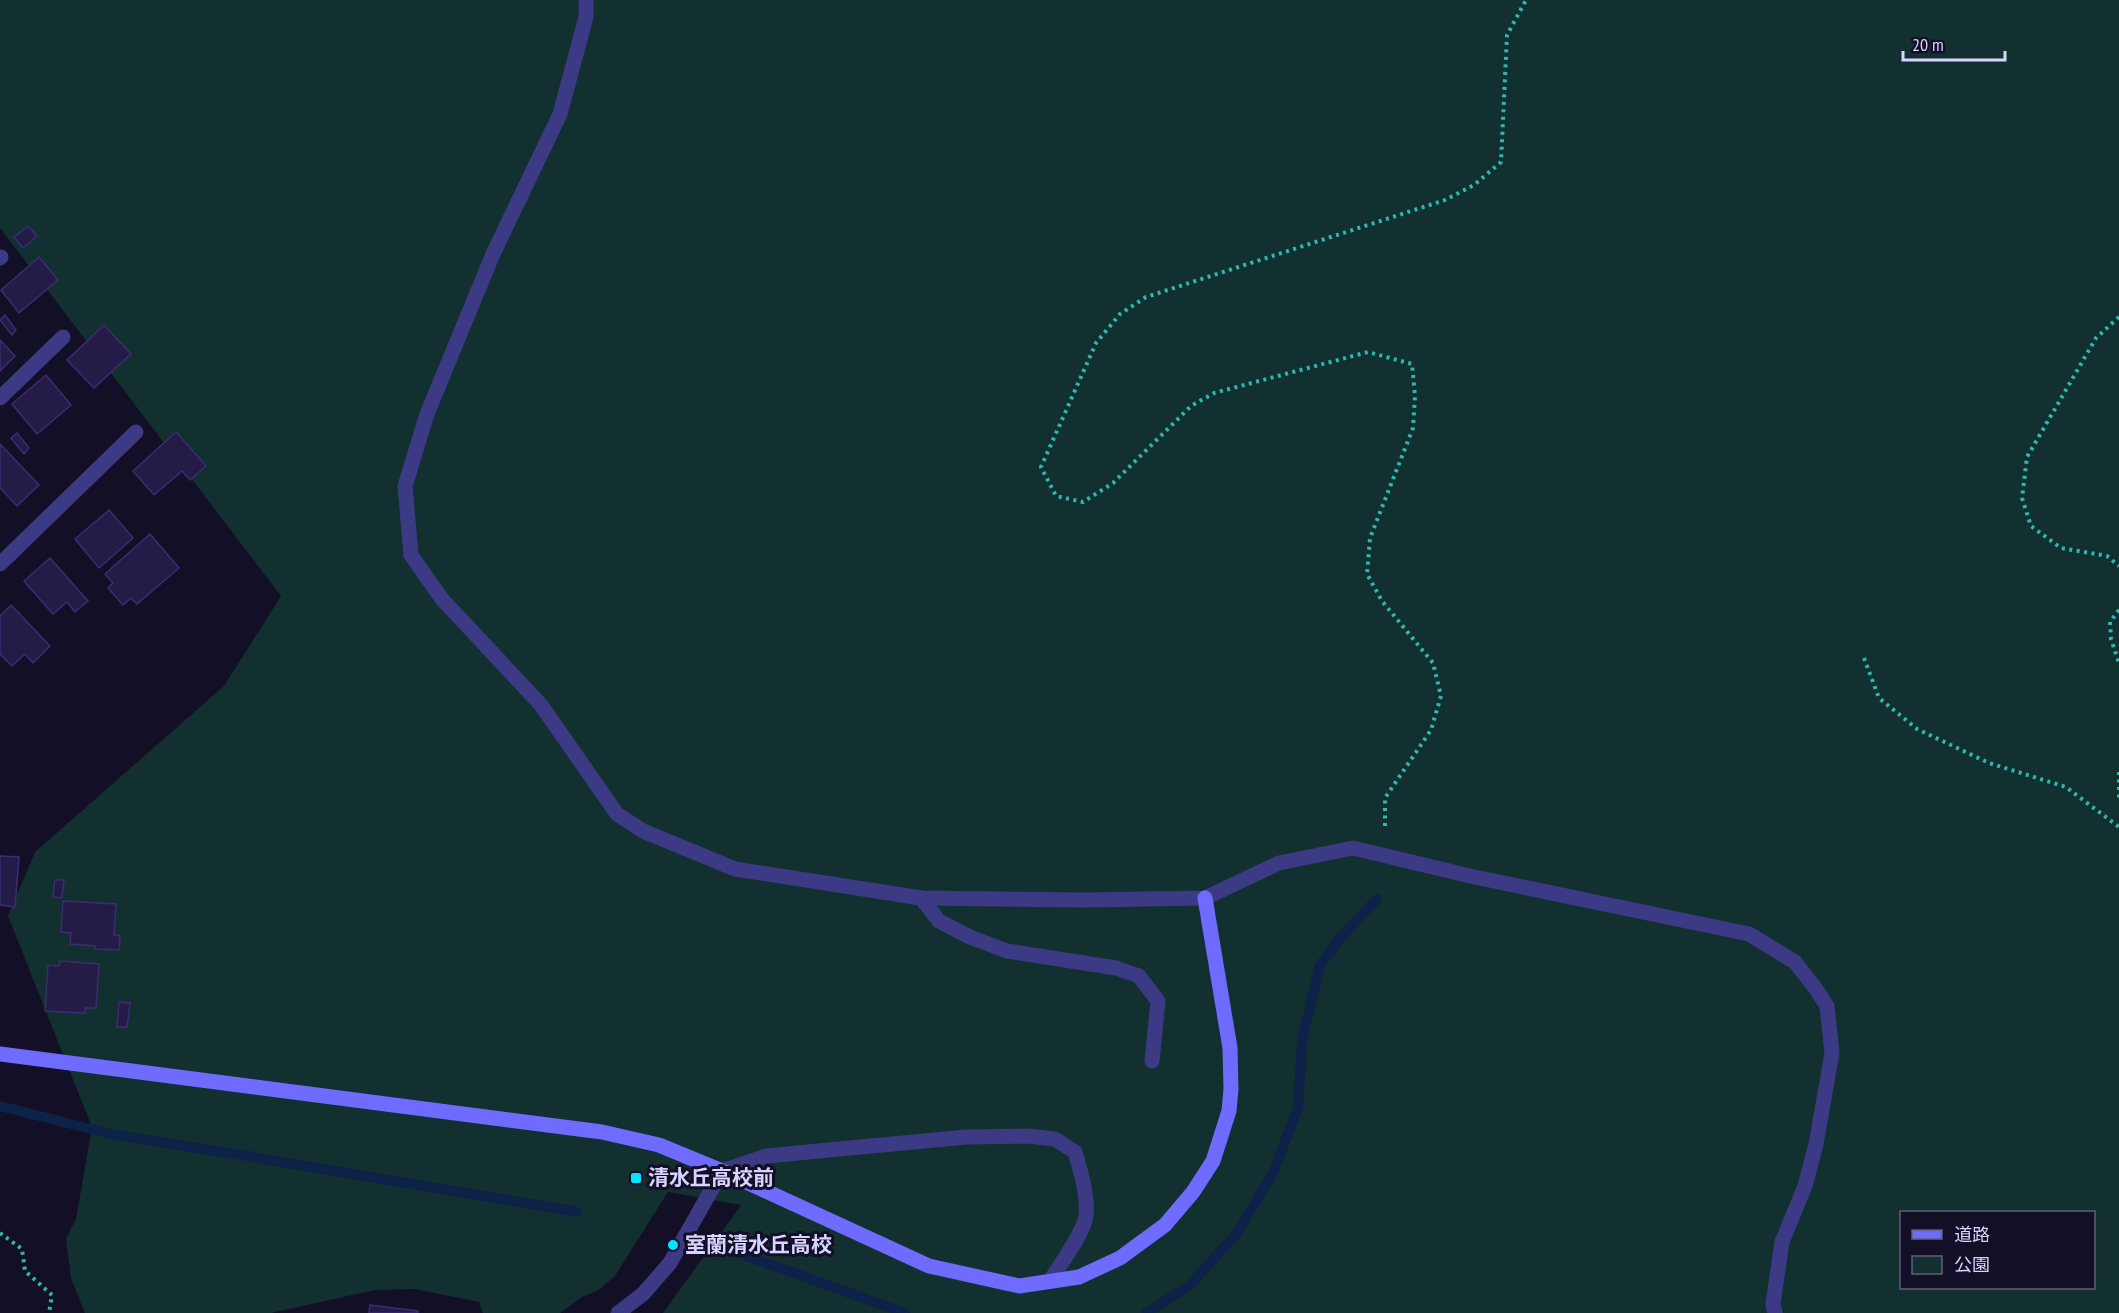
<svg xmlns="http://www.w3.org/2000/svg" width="2119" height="1313" font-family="'PT Sans Narrow','Noto Sans JP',sans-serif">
	<rect width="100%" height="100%" fill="#130f26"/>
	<!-- green -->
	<path fill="#12302f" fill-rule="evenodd" d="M0 0H2119V1313H663L741 1205 668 1192 615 1276 597 1291 582 1297 560 1313H483L479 1302 414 1289 375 1290 271 1313H85L71 1278 66 1239 76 1219 92 1127 8 916 35 852 224 686 281 596 0 228ZM1902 1212H2094V1288H1902Z"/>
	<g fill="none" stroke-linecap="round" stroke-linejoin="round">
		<!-- stream -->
		<g stroke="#0c2248" stroke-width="10">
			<polyline points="0,1106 115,1135 236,1154 577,1212"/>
			<polyline points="730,1250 905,1313"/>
			<polyline points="1146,1313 1189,1286 1237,1233 1273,1173 1298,1108 1302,1041 1320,965 1341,937 1377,899"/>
		</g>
	</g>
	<!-- building -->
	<g fill="#241b47" stroke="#3b2d73" stroke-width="1.5">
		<polygon points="28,226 37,236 23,248 14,237"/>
		<polygon points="39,257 58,280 19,313 1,290"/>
		<polygon points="5,315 16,330 12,335 0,320"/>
		<polygon points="104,325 131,354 94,388 67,360"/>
		<polygon points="0,340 15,356 0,371"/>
		<polygon points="46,375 71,405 37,434 12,404"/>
		<polygon points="176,432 206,466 190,480 182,471 154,495 133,471"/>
		<polygon points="17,433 29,448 24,454 11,438"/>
		<polygon points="0,444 39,485 17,506 0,488"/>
		<polygon points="109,510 133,538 99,568 75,539"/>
		<polygon points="150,534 179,568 137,604 131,598 123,605 108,588 113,583 105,574"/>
		<polygon points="50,558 88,601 75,612 67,602 53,614 24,581"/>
		<polygon points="11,605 50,646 33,663 25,654 12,666 0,654 0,616"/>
		<polygon points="0,856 19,857 15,907 0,905"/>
		<polygon points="55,880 64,880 62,898 53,897"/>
		<polygon points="63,901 116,904 114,935 120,936 119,950 95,949 95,946 70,944 71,933 61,932"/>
		<polygon points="60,961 99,964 96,1008 85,1008 85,1013 45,1011 48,965 59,966"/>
		<polygon points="119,1002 130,1003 127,1027 117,1027"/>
		<polygon points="370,1305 418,1311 418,1313 369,1313"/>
	</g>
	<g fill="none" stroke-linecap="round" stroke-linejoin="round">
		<!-- path -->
		<g stroke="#2fb8b0" stroke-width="4" stroke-dasharray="3 4.5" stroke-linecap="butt">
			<polyline points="2119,317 2096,338 2027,457 2022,498 2031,526 2061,548 2107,556 2119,566"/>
			<polyline points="2119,610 2110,622 2111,639 2119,663"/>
			<polyline points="1864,658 1879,698 1917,729 1989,763 2066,787 2119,827"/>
			<polyline points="2119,772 2119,801"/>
			<polyline points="1385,826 1385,798 1431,730 1441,696 1433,663 1382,601 1367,574 1370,538 1413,428 1415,396 1412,364 1368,352 1214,393 1191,406 1113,483 1083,502 1056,496 1041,467 1096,343 1120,314 1146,297 1445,200 1474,185 1501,162 1507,35 1526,0"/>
			<polyline points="0,1233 22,1249 25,1271 52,1295 49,1313"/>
		</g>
		<!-- lane -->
		<g stroke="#3d3a85" stroke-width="15">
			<polyline points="921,898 939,921 970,937 1007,951 1116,968 1139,976 1158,1001 1152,1061"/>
			<path d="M618 1313 643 1294 670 1263 722 1171 766 1156 966 1137 1027 1136 1055 1139 1075 1152C1081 1173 1088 1194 1086 1216 1084 1233 1059 1266 1050 1281"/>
		</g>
		<!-- street -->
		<g stroke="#3d3a85" stroke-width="15">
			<polyline points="586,0 586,17 560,114 493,254 427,414 405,486 411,555 442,599 541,705 617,814 643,831 735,869 921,898 1084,900 1205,898 1279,863 1353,848 1470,876 1749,934 1795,962 1816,989 1827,1006 1832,1053 1816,1144 1805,1186 1782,1242 1773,1304 1775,1313"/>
			<polyline points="0,258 1,257"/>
			<polyline points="0,398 63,337"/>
			<polyline points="0,564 136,432"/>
		</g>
		<!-- secondary -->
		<polyline stroke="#6f6bff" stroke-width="15" points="0,1054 602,1132 659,1145 722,1171 929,1266 1019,1286 1079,1277 1120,1258 1165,1225 1193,1192 1213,1161 1229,1111 1231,1089 1230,1048 1205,898"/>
	</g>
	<!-- markers -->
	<g fill="#00e5ff" stroke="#130f26" stroke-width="2">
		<rect x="630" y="1172" width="12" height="12" rx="3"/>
		<circle cx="673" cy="1245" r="6"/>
	</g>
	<g text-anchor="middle" stroke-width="6" stroke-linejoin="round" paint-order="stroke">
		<!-- poi labels -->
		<g font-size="21" font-weight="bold" fill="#d9d4ff" stroke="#130f26" text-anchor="start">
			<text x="648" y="1185">清水丘高校前</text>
			<text x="685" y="1252">室蘭清水丘高校</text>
		</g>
	</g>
	<!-- legend -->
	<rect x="1900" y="1211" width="195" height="78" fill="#130f26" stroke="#625e7d" stroke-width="1.5"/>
	<rect x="1912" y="1230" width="30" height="9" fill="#6f6bff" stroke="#625e7d" stroke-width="1.5"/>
	<text x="1954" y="1241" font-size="18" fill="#d9d4ff">道路</text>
	<rect x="1912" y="1256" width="30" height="18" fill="#12302f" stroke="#625e7d" stroke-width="1.5"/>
	<text x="1954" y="1271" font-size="18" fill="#d9d4ff">公園</text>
	<!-- scale -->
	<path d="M1903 51v9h102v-9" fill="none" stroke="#d9d4ff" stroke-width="3"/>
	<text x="1912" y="51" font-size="18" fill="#d9d4ff" stroke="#130f26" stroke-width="4.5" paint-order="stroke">20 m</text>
</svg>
